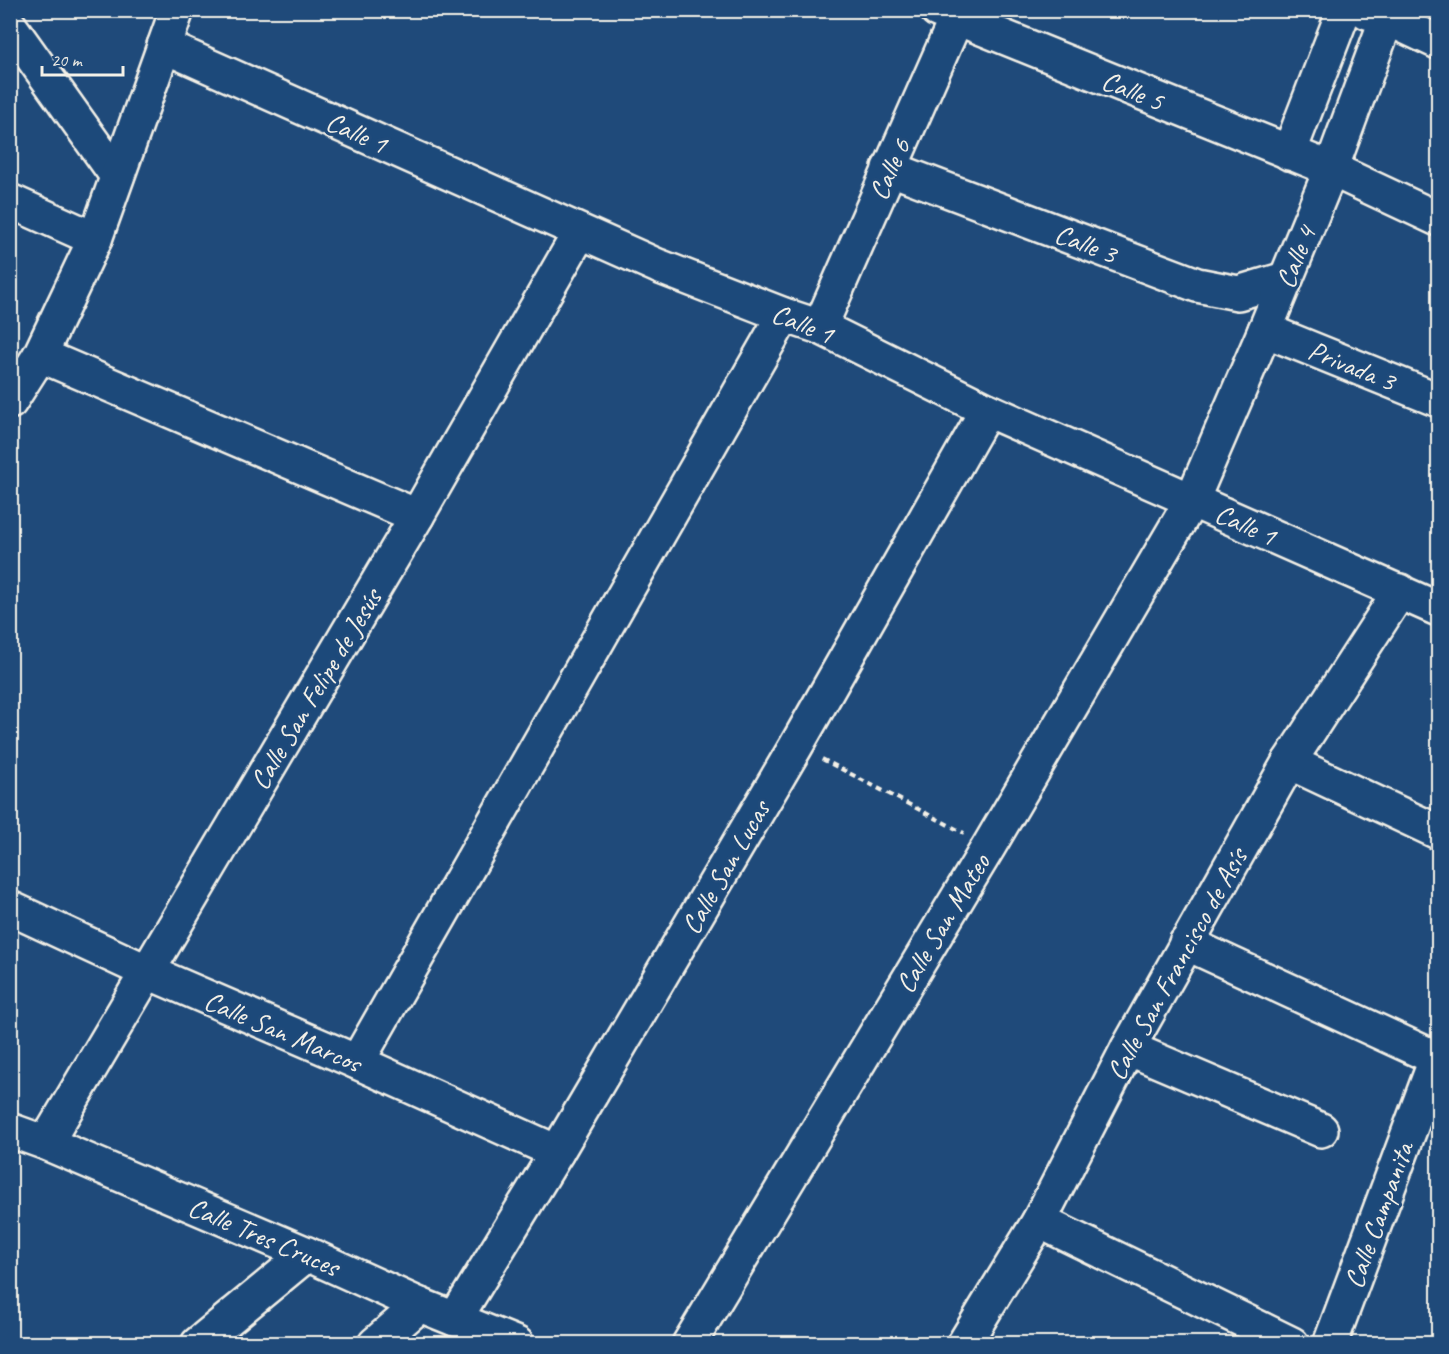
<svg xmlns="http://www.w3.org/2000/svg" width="1449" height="1354" font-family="Caveat,sans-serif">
	<rect width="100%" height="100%" fill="#1f4a7a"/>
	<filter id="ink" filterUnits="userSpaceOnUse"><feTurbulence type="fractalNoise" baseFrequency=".0167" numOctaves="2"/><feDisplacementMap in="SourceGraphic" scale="12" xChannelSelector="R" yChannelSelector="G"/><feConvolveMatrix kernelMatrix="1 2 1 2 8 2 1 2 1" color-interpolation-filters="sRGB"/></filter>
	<g filter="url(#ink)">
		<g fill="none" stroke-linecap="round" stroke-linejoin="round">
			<!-- minor casing -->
			<g stroke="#f4f1e8" stroke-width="38">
				<g id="minor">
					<polyline points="937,10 1331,169 1438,219"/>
					<polyline points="1367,12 1387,18 1438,42"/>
					<polyline points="10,26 117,176"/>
					<polyline points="164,46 658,266 784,315 820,327 987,410 1438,609"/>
					<polyline points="1289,153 1344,10"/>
					<polyline points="889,168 1197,285 1238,293 1285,279"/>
					<polyline points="10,201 95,239"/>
					<polyline points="820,327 960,10"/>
					<polyline points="1265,330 1438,400"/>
					<polyline points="40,355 417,516"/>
					<polyline points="10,402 40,355 95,239 177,10"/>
					<polyline points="1289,762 1438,832"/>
					<polyline points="10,908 148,972 357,1062 557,1152"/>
					<polyline points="1186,943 1438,1059"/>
					<polyline points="1128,1048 1321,1130"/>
					<polyline points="357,1062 784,315"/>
					<polyline points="10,1130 46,1143 307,1254 420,1305 517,1344"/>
					<polyline points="46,1143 417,516 580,232"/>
					<polyline points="1039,1221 1292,1344"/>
					<polyline points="455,1319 557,1152 796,746 987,410"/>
					<polyline points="198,1344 307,1254"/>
					<polyline points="375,1344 420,1305"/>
					<polyline points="689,1344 989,846 1192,500 1265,330 1331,169 1390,10"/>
					<polyline points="964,1344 1039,1221 1128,1048 1289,762 1400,591"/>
					<polyline points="1330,1344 1438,1054"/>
				</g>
			</g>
			<!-- path -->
			<polyline stroke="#f4f1e8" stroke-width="4" stroke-dasharray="6 4.5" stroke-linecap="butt" points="822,759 964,833"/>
			<!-- minor -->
			<use href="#minor" stroke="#1f4a7a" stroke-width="33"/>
		</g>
	</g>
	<g text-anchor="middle" stroke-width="6" stroke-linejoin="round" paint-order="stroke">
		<!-- street labels -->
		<g font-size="28" fill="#f4f1e8" stroke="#1f4a7a">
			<text transform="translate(1133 90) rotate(22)" y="10">Calle 5</text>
			<text transform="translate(357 132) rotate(24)" y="10">Calle 1</text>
			<text transform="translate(889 169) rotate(-66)" y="10">Calle 6</text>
			<text transform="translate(1086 243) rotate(21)" y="10">Calle 3</text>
			<text transform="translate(1295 257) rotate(-68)" y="10">Calle 4</text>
			<text transform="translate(803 323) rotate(22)" y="10">Calle 1</text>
			<text transform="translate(1352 365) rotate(22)" y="10">Privada 3</text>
			<text transform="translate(1246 524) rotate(24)" y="10">Calle 1</text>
			<text transform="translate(315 689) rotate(-59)" y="10">Calle San Felipe de Jesús</text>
			<text transform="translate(725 867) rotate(-60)" y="10">Calle San Lucas</text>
			<text transform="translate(942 923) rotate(-59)" y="10">Calle San Mateo</text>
			<text transform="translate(1176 964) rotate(-61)" y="10">Calle San Francisco de Asís</text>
			<text transform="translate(283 1031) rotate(23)" y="10">Calle San Marcos</text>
			<text transform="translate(1378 1215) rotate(-70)" y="10">Calle Campanita</text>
			<text transform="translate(264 1236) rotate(23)" y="10">Calle Tres Cruces</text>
		</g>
	</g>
	<!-- margin -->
	<rect width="1449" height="1354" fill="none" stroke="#1f4a7a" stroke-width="36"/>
	<rect x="18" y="18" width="1413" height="1318" fill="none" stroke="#f4f1e8" stroke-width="2" filter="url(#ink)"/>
	<!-- scale -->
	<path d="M42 66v9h81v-9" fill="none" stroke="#f4f1e8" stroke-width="3"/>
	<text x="51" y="66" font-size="18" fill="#f4f1e8" stroke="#1f4a7a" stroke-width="4.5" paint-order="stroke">20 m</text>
</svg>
